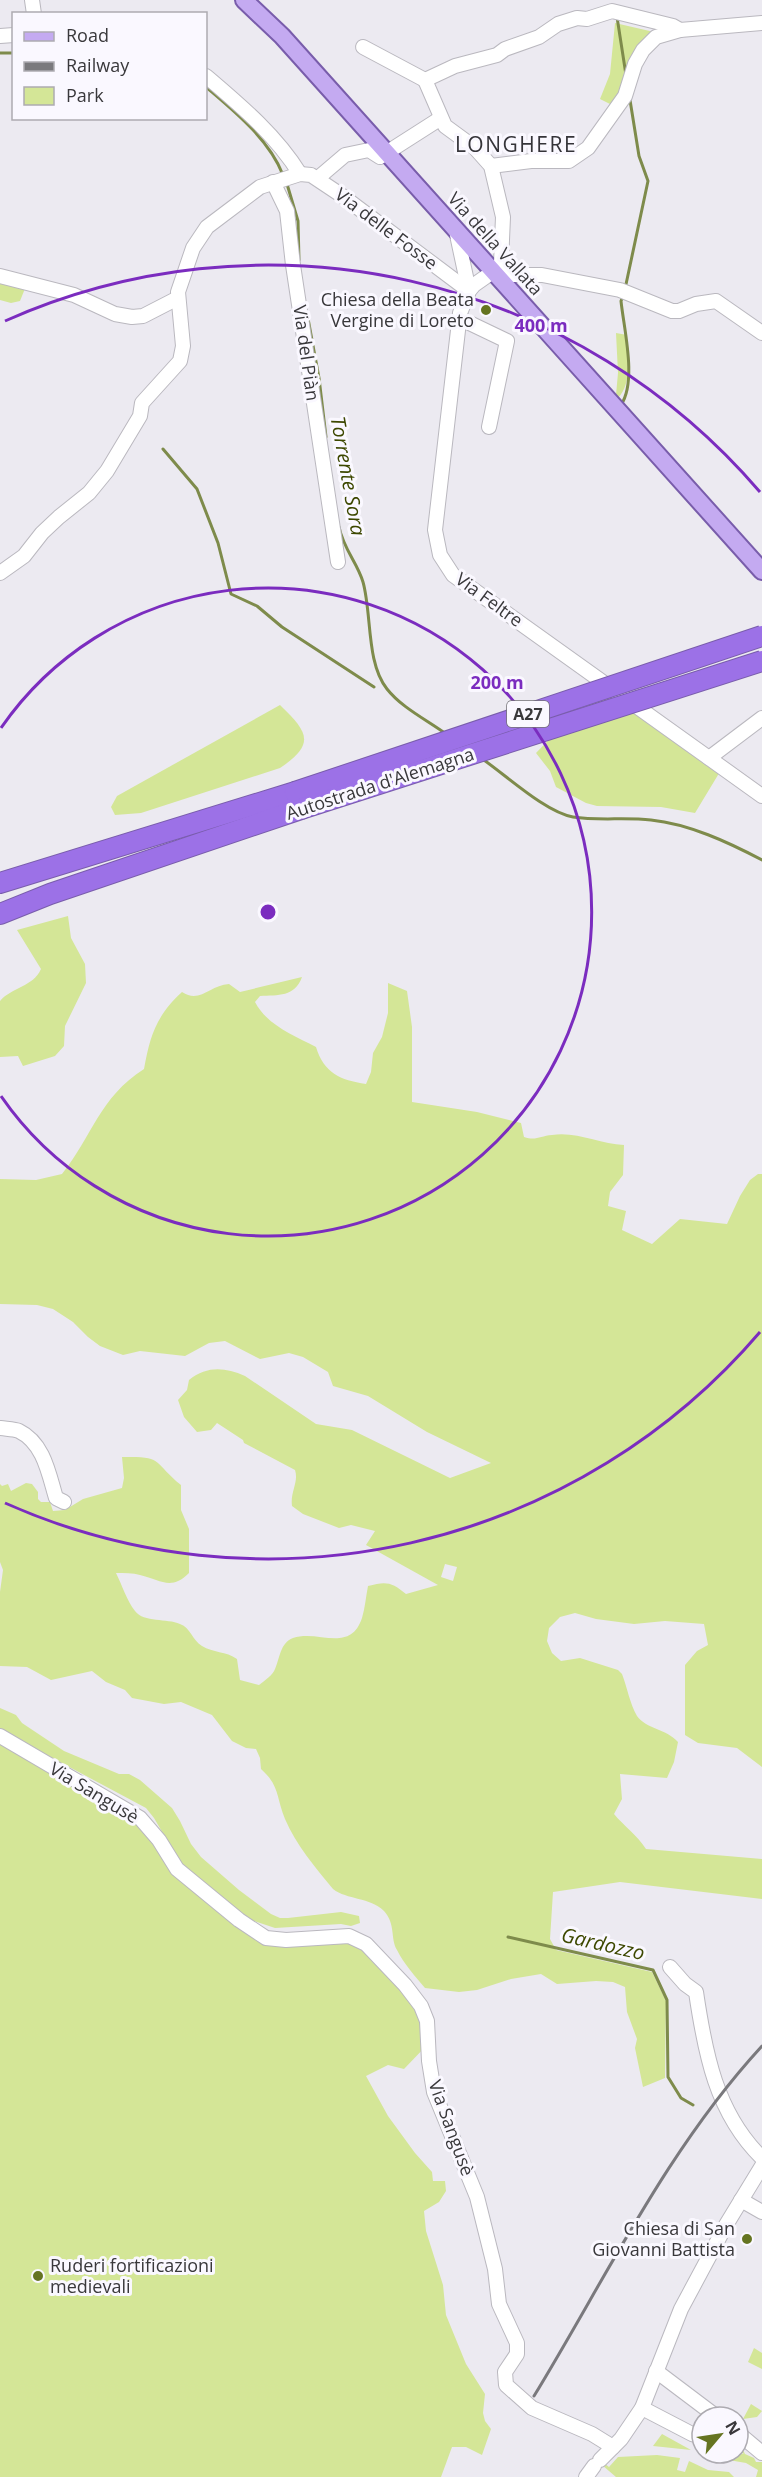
<svg xmlns="http://www.w3.org/2000/svg" width="762" height="2477" font-family="'Open Sans',sans-serif">
	<rect width="100%" height="100%" fill="#eceaf1"/>
	<!-- green -->
	<g fill="#d4e697" fill-rule="evenodd">
		<polygon points="615,23 654,32 614,106 600,99 610,74"/>
		<polygon points="0,272 28,281 20,301 11,303 0,300"/>
		<path d="M616 333 627 335C627 354 633 383 618 398L616 395 618 373Z"/>
		<polygon points="610,690 721,770 695,813 661,807 597,806 586,803 556,787 550,771 536,753 570,718"/>
		<path d="M280 705C308 732 316 744 280 768L141 813 115 815 111 807 117 796Z"/>
		<path d="M68 916 71 938 85 964 86 983 65 1026 64 1046 55 1056 23 1066 18 1056 0 1057V1001C12 987 33 987 41 969L17 930Z"/>
		<path d="M302 977C295 997 278 995 260 996L255 1002C267 1025 293 1035 316 1047 324 1073 340 1080 366 1084L371 1072 373 1053 382 1037 388 1013V983L407 991 412 1027V1102L477 1112 521 1123 524 1137C536 1141 540 1136 552 1135 576 1131 600 1144 624 1145L623 1175 610 1192 608 1206 626 1211 622 1230 652 1244 680 1219 727 1224 740 1196 750 1180 758 1174H762V1767L737 1748 698 1743 685 1735V1665L697 1651 708 1645 704 1624 665 1621 634 1624 596 1619 575 1613 560 1617 549 1628 547 1641 552 1653 561 1661 580 1658 618 1670 622 1674C627 1687 630 1704 637 1716 646 1729 667 1729 678 1742L674 1762 667 1778 620 1774 622 1799 614 1814C624 1826 637 1835 646 1849L762 1859V1899L620 1882 553 1892 550 1939 556 1950 652 1972 666 2001 665 2078 643 2087 635 2048 637 2039 627 2012 625 1987 613 1982 596 1981 557 1984 541 1974 511 1979 477 1990 459 1992 425 1988C415 1976 404 1964 397 1950 390 1938 396 1924 384 1911 370 1897 347 1900 333 1889 315 1867 296 1845 285 1819 276 1797 280 1786 261 1769L260 1758 256 1749 246 1748 232 1741 212 1715 181 1702 164 1704 132 1698 125 1690 106 1682 92 1671 51 1680 27 1667 0 1666V1592L3 1570 0 1562V1484L2 1486 8 1484 11 1491 26 1483 32 1484 38 1492V1499L41 1502H50L53 1511 65 1510 83 1499 122 1488 124 1478 122 1457C164 1456 152 1461 181 1485V1510L189 1529V1573C171 1591 161 1580 140 1575 133 1573 124 1573 116 1573 122 1585 127 1601 135 1611 144 1623 167 1618 180 1624 191 1628 192 1640 202 1646 213 1653 226 1651 237 1659L240 1680 259 1685C264 1681 273 1675 275 1669 280 1658 280 1643 293 1638 318 1629 350 1654 362 1618 365 1608 366 1596 368 1586 386 1581 392 1582 406 1594L438 1585 366 1545 375 1531 351 1525 339 1528 303 1514 292 1506C290 1492 299 1482 295 1470L244 1443 243 1440 217 1423 211 1430 197 1432 184 1417 178 1400 187 1390 189 1380C207 1366 224 1367 245 1376L316 1424 352 1430 450 1478 491 1463 427 1432 368 1396 333 1386 328 1372 303 1357 289 1353 260 1359 225 1341 209 1343 185 1356 140 1351 123 1355 100 1346 88 1337 73 1322 53 1309 37 1305 0 1304V1179L36 1180 62 1174C93 1135 99 1098 144 1069 150 1036 156 1016 182 992 200 1004 210 985 229 984L240 992ZM445 1564 457 1567 453 1581 441 1577Z"/>
		<polygon points="0,1708 16,1715 22,1723 64,1751 119,1774 129,1774 140,1780 172,1808 180,1821 191,1844 201,1857 239,1890 271,1914 280,1918 288,1918 341,1912 359,1916 360,1923 351,1926 341,1924 275,1928 248,1919 181,1864 154,1818 146,1808 0,1730"/>
		<path d="M0 1736 142 1812 177 1867 264 1931C293 1937 323 1926 352 1931L421 2002 428 2044 404 2069 388 2065 366 2076 388 2116 415 2153 432 2172 433 2181H445L446 2191 439 2202 424 2211 426 2231 443 2285 446 2315 466 2364 485 2394 483 2413 485 2421 491 2429 482 2455 466 2447H452L441 2477H0Z"/>
		<polygon points="754,2348 762,2353 762,2369 748,2362"/>
		<polygon points="751,2404 762,2411 757,2417 743,2419"/>
		<polygon points="662,2434 691,2450 653,2446"/>
		<polygon points="738,2447 743,2450 745,2454 754,2458 756,2462 762,2462 762,2477 756,2477 758,2470 746,2463 717,2458 718,2453 744,2454 738,2451"/>
		<polygon points="657,2455 680,2458 677,2470 685,2472 689,2461 708,2470 729,2472 734,2477 616,2477 602,2465 604,2463 609,2467 618,2457"/>
	</g>
	<g fill="none" stroke-linecap="round" stroke-linejoin="round">
		<!-- stream -->
		<g stroke="#7e8b4b" stroke-width="3">
			<polyline points="617,17 626,75"/>
			<polyline points="0,53 14,53"/>
			<path d="M206 87C234 111 269 139 283 175"/>
			<polyline points="287,184 298,221 299,260"/>
			<polyline points="625,289 648,181 639,156 630,100"/>
			<polyline points="307,313 319,378 326,437"/>
			<path d="M621 405C637 381 624 330 621 301L623 296"/>
			<polyline points="163,449 197,489 218,543 231,594 257,606 282,627 374,687"/>
			<path d="M339 527C344 550 357 562 363 582 372 614 366 663 387 689 402 708 427 720 446 734"/>
			<path d="M481 758C506 775 545 812 573 817 598 821 625 817 651 820 689 824 728 842 762 860"/>
			<polyline points="508,1937 653,1970 667,2000 668,2077 681,2098 693,2105"/>
		</g>
		<!-- minor casing -->
		<g stroke="#bab8bf" stroke-width="16">
			<g id="minor">
				<polyline points="32,0 34,14"/>
				<polyline points="680,30 673,26 612,11 587,19 577,18 558,24 539,37 505,49 497,55 455,66 425,80 445,126 475,148 491,166 503,217 501,263 494,271 474,285 469,291 460,313 435,530 440,555 453,575 762,796"/>
				<polyline points="0,36 14,35"/>
				<polyline points="363,47 425,80"/>
				<path d="M206 76C240 105 276 135 300 174"/>
				<polyline points="491,166 531,161 569,161 588,148 625,96 635,64 643,50 656,37 680,30 762,23"/>
				<polyline points="318,178 345,155 369,150 380,157 441,118"/>
				<polyline points="273,182 287,211 293,265 338,562"/>
				<polyline points="456,230 469,291"/>
				<polyline points="0,276 74,295 115,314 132,317 143,316 178,298"/>
				<polyline points="501,279 505,275 542,275 620,290 672,311 679,311 696,304 716,301 762,333"/>
				<polyline points="459,318 507,341 489,427"/>
				<polyline points="0,573 24,556 42,533 59,517 89,493 107,471 140,416 142,403 180,361 183,346 178,292 193,248 207,227 260,187 300,174 311,175 341,195 469,291"/>
				<polyline points="709,758 762,718"/>
				<path d="M0 1428C6 1429 14 1429 19 1431 44 1443 49 1475 56 1498L64 1502"/>
				<polyline points="0,1736 140,1818 159,1840 177,1869 239,1920 266,1938 286,1940 349,1936 366,1944 405,1985 421,2006 427,2021 429,2061 434,2092 477,2197 495,2269 499,2304 517,2343 517,2354 505,2372 506,2385 532,2408 592,2434 613,2447"/>
				<path d="M670 1967 685 1984 696 1992C705 2053 716 2113 762 2158"/>
				<polyline points="741,2200 762,2212"/>
				<polyline points="656,2371 717,2417"/>
				<polyline points="642,2408 692,2434 702,2437"/>
				<polyline points="738,2433 762,2453"/>
				<polyline points="600,2460 621,2439 642,2408 681,2309 726,2225 762,2166"/>
				<polyline points="586,2477 594,2466"/>
			</g>
		</g>
		<!-- major casing -->
		<g stroke="#795dab" stroke-width="20">
			<polyline id="major" points="244,0 282,36 762,571"/>
		</g>
		<!-- highway casing -->
		<g stroke="#795dab" stroke-width="22">
			<g id="highway">
				<polyline points="0,883 295,792"/>
				<polyline points="0,914 50,894 301,809"/>
			</g>
		</g>
		<!-- minor -->
		<use href="#minor" stroke="#fff" stroke-width="14"/>
		<!-- major -->
		<use href="#major" stroke="#c4aaf1" stroke-width="16"/>
		<!-- highway -->
		<use href="#highway" stroke="#9c71e7" stroke-width="20"/>
		<!-- rail -->
		<path stroke="#7a797d" stroke-width="3" d="M534 2396C606 2278 667 2149 762 2046"/>
		<!-- highway-bridge casing -->
		<g stroke="#795dab" stroke-width="22" stroke-linecap="butt">
			<g id="highway-bridge">
				<polyline points="295,792 762,636"/>
				<polyline points="301,809 762,661"/>
			</g>
		</g>
		<!-- highway-bridge -->
		<use href="#highway-bridge" stroke="#9c71e7" stroke-width="20"/>
	</g>
	<!-- distance rings -->
	<g fill="none" stroke="#7b2cbf" stroke-width="3">
		<path d="M1 728A324 324 0 1 1 1 1096"/>
		<path d="M760 1332A647 647 0 0 1 5 1503M5 321A647 647 0 0 1 760 492"/>
	</g>
	<!-- markers -->
	<g fill="#657421" stroke="#faf8ff" stroke-width="2">
		<circle cx="486" cy="310" r="6"/>
		<circle cx="747" cy="2239" r="6"/>
		<circle cx="38" cy="2276" r="6"/>
	</g>
	<g text-anchor="middle" stroke-width="6" stroke-linejoin="round" paint-order="stroke">
		<!-- shield labels -->
		<rect fill="#faf8ff" stroke="#737276" stroke-width="1.5" x="507" y="701" width="42" height="26" rx="4.5"/>
		<g font-size="16" font-weight="bold" fill="#39383b">
			<text x="528" y="720">A27</text>
		</g>
		<!-- street labels -->
		<g font-size="18" fill="#39383b" stroke="#faf8ff">
			<text transform="translate(386 229) rotate(37)" y="6">Via delle Fosse</text>
			<text transform="translate(495 244) rotate(48)" y="6">Via della Vallata</text>
			<text transform="translate(306 353) rotate(82)" y="6">Via del Piàn</text>
			<text transform="translate(489 600) rotate(36)" y="6">Via Feltre</text>
			<text transform="translate(380 784) rotate(-18)" y="6">Autostrada d'Alemagna</text>
			<text transform="translate(94 1793) rotate(31)" y="6">Via Sangusè</text>
			<text transform="translate(451 2128) rotate(70)" y="6">Via Sangusè</text>
		</g>
		<!-- poi labels -->
		<g font-size="18" fill="#39383b" stroke="#faf8ff" text-anchor="end">
			<text x="474" y="306">Chiesa della Beata<tspan x="474" dy="21">Vergine di Loreto</tspan></text>
			<text x="735" y="2235">Chiesa di San<tspan x="735" dy="21">Giovanni Battista</tspan></text>
			<text x="50" y="2272" text-anchor="start">Ruderi fortificazioni<tspan x="50" dy="21">medievali</tspan></text>
		</g>
		<!-- water labels -->
		<g font-size="20" font-style="italic" fill="#3d4800" stroke="#faf8ff">
			<text transform="translate(348 476) rotate(80)" y="7">Torrente Sora</text>
			<text transform="translate(603 1944) rotate(13)" y="7">Gardozzo</text>
		</g>
		<!-- quarter labels -->
		<g font-size="21" letter-spacing="1.5" fill="#353439" stroke="#faf8ff">
			<text x="516" y="152">LONGHERE</text>
		</g>
	</g>
	<circle cx="268" cy="912" r="9" fill="#7b2cbf" stroke="#faf8ff" stroke-width="3"/>
	<g font-size="18" text-anchor="middle" font-weight="bold" fill="#7b2cbf" stroke="#faf8ff" stroke-width="6" stroke-linejoin="round" paint-order="stroke">
		<text x="541" y="332">400 m</text>
		<text x="497" y="689">200 m</text>
	</g>
	<!-- legend -->
	<rect x="12" y="12" width="195" height="108" fill="#faf8ff" stroke="#adabb1" stroke-width="1.5"/>
	<rect x="24" y="32" width="30" height="9" fill="#c4aaf1" stroke="#adabb1" stroke-width="1.5"/>
	<text x="66" y="42" font-size="18" fill="#39383b">Road</text>
	<rect x="24" y="62" width="30" height="9" fill="#7a797d" stroke="#adabb1" stroke-width="1.5"/>
	<text x="66" y="72" font-size="18" fill="#39383b">Railway</text>
	<rect x="24" y="87" width="30" height="18" fill="#d4e697" stroke="#adabb1" stroke-width="1.5"/>
	<text x="66" y="102" font-size="18" fill="#39383b">Park</text>
	<!-- north arrow -->
	<g transform="translate(720 2435) rotate(61)"><circle r="28" fill="#faf8ff" stroke="#adabb1" stroke-width="1.5"/>
	<path d="M0-4.5L10 22L0 15L-10 22Z" fill="#657421"/>
	<text y="-9" font-size="16" font-weight="bold" text-anchor="middle" fill="#39383b">N</text>
	</g>
</svg>
